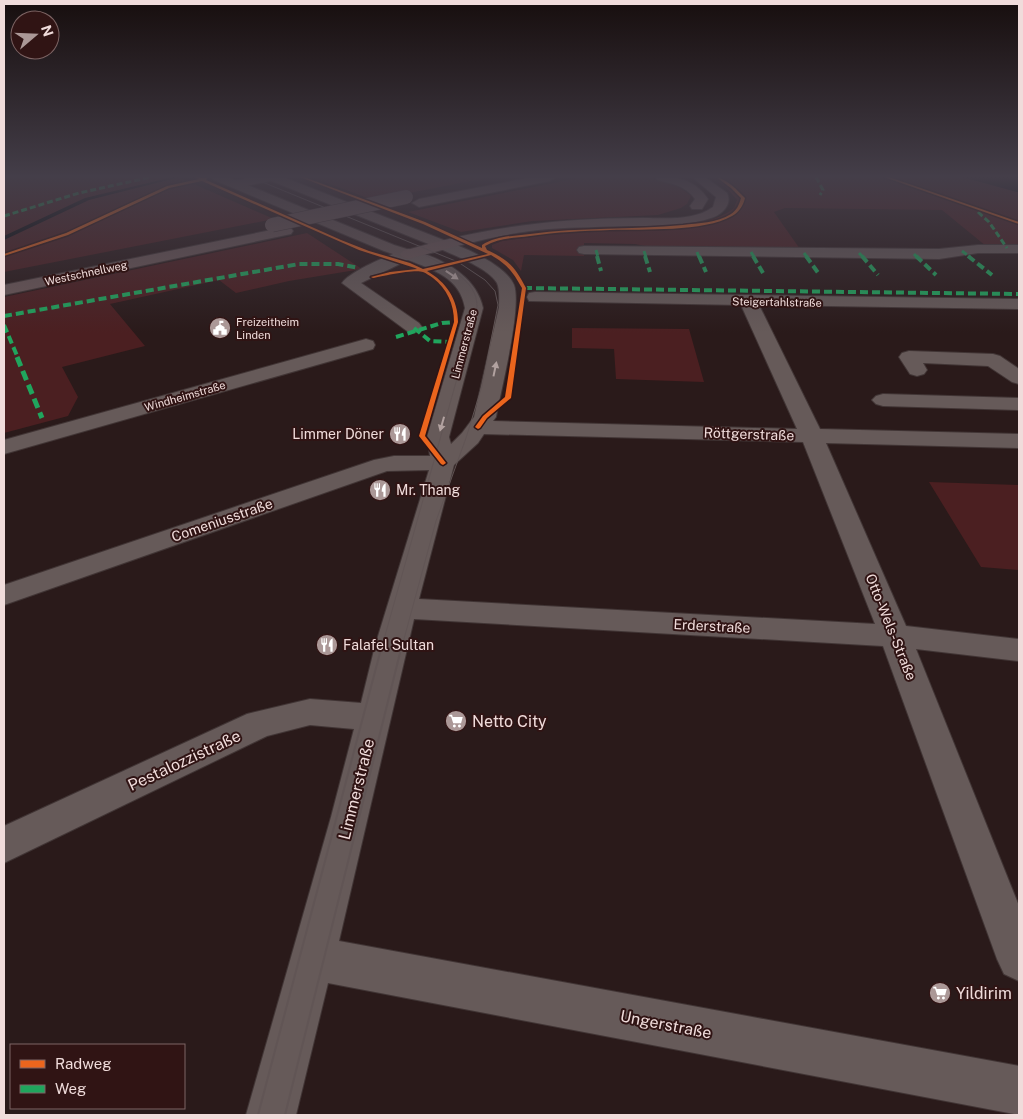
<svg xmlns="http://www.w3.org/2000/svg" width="1023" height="1119" font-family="'Public Sans',sans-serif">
	<rect width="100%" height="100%" fill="#2a1a1a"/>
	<!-- green -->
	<g fill="#4b1f21">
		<polygon points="4,177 178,177 274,219 4,272"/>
		<polygon points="311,177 491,177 373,200"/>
		<path d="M584 177C619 177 664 170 691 196L687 204 681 208 658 215 532 221 461 232 408 212Z"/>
		<path d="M712 177H962L1019 192V247L986 246 942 210 785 208 774 212 800 249 650 247 635 244 584 243V256L524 255 521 271 513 260 492 248V245L502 241 538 236 540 230C563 229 586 227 609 227 644 226 706 231 734 208L737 200 726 187Z"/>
		<polygon points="307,233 362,269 289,281 236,293 219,280 110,304 145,346 62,367 78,397 68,416 4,433 4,297"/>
		<polygon points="572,328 689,329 704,382 616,379 614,349 572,348"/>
		<polygon points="929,482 1019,485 1019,570 981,567"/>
	</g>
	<!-- water -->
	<polygon fill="#04090d" points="962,177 1019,177 1019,192 1017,192"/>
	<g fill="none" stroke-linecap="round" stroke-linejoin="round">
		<!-- stream -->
		<polygon fill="#04090d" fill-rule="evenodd" points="173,177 180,177 89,200 4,240 4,236 85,198"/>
		<!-- minor casing -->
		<g stroke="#413535" stroke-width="2">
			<g id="minor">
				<path d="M441 240C461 245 506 265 514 285 522 307 501 390 496 417L493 421 797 429 741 305 529 301 527 297 529 293 535 292 1019 299V309L759 305 820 429 1019 434V448L826 443 906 626 1019 639V661L916 649 1019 906V981L1004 974 997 959 883 646 414 619 339 941 1019 1066V1115L328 983 296 1115H246L331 817 354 729 310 725 267 736 4 863V826L247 714 310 699 361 703 375 646 429 470 387 471 4 605V585L374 460 394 456H430L427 437 465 308C460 278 434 270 408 260L361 283 419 323 422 327 419 331 413 332 407 331 342 283C350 271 393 253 408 249 439 257 476 274 483 308L449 437 451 444 462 433 474 417 499 307C499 300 500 290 497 283 489 268 451 254 436 247L434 244 436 241ZM484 434 803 442 875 624 419 599 454 465 478 443Z"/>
				<polygon points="978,245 1019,245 1019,253 978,253 939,259 584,254 579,253 577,250 579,247 584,246 939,249"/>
				<polygon points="366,339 373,341 375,345 373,349 4,454 4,440"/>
				<polygon points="909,351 993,354 1000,356 1019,369 1019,384 1012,382 988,366 923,363 927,370 924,374 917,376 910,374 899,357 902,353"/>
				<polygon points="883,394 1019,398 1019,410 883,406 876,404 872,400 876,396"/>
			</g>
		</g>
		<!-- major casing -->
		<g stroke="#413535" stroke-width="2">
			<g id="major">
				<polygon points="212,177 228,177 394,245 413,251 416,254 413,257 408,259 384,251 214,180"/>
				<polygon points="267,177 283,177 446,241 448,244 446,247 436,247 269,180"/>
			</g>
		</g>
		<!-- highway casing -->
		<g stroke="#413535" stroke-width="2">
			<g id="highway">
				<polygon points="254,177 277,177 275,180 236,188 230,184 232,181"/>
				<polygon points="533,177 556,177 550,181 419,207 412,203 419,199"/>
				<path d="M655 177C677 176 695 180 708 199L702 209H692L690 206 695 199C686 186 671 183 657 180Z"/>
				<path d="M692 177H705L727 193C733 205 721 215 711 218 684 227 656 226 628 226 602 227 575 227 549 229 500 233 455 247 408 259L403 257 400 254 403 251C485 227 557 218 643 218 665 218 694 221 713 207L716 197Z"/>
				<polygon points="286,227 291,228 293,231 291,234 4,295 4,285"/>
			</g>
		</g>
		<!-- minor -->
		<use href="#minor" fill="#665a59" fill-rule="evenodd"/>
		<!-- major -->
		<use href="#major" fill="#665655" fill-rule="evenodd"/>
		<!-- highway -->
		<use href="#highway" fill="#6b5858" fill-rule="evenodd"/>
		<!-- tram-far1 -->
		<g stroke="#615555" stroke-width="1">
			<polyline points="250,177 458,262 485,280 495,291 498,305 482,386 466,438 436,521 401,650"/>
			<path d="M381 650 477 307C478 280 445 266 425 255"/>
		</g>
		<!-- tram -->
		<g stroke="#615555" stroke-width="2">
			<polyline points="258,1115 381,649"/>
			<polyline points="285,1115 401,649"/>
		</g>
		<!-- highway-bridge casing -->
		<g stroke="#413535" stroke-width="15" stroke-linecap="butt">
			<polyline id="highway-bridge" points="272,225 406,197"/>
		</g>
		<!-- highway-bridge -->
		<use href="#highway-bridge" stroke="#6b5858" stroke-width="14"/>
		<!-- quiet-far2 -->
		<g stroke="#20a55d" stroke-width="3" stroke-dasharray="6 3" stroke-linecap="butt">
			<polyline points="816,177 823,190 820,195"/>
			<polyline points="978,212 989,222 1007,248"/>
			<polyline points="4,216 79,193 151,177"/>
			<polyline points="596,250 598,257"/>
			<polyline points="644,251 646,257"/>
			<polyline points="962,251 970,257"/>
			<polyline points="697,252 699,257"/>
			<polyline points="751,252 754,257"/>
			<polyline points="804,253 807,257"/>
			<polyline points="859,253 863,257"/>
			<polyline points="914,254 917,257"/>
		</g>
		<!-- quiet-far1 -->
		<g stroke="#20a55d" stroke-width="4" stroke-dasharray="8 4" stroke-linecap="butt">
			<polyline points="597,256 601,271"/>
			<polyline points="645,256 650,272"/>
			<polyline points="699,256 706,272"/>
			<polyline points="753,256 763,273"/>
			<polyline points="806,256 819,274"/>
			<polyline points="862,256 878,275"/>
			<polyline points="916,256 936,275"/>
			<polyline points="968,256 992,275"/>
			<polyline points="524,288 1019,294"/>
			<polyline points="4,316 299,264 338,264 359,268"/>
			<polyline points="4,325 18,358"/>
			<polyline points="414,328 430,341 450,342"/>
			<polyline points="396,337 442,323 456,322 455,325"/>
		</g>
		<!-- quiet -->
		<polyline stroke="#20a55d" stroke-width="5" stroke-dasharray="10 5" stroke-linecap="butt" points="17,357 42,418"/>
		<!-- cycleway casing -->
		<g stroke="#301414" stroke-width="3">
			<g id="cycleway">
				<path d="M194 177 207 178 206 180 341 240 369 251 410 263 423 269 488 254 423 224 300 177H304L425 222 482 248V245C496 236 513 236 530 234 581 227 632 230 683 225 698 223 717 223 731 214 737 210 739 205 741 198L731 188 716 177C727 179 737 190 745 198 743 206 739 212 732 216 704 232 643 229 610 230 583 231 557 232 530 236 514 238 499 238 485 246L487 250C509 260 515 267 526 288L511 398 487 418 480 428 478 429 475 427 483 416 505 397 522 288C513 272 508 265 491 255L427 271C446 282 458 299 458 322L425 436 446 463 443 465 441 464 419 436 454 322C454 304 447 289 433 278 430 276 426 273 423 272 414 269 383 276 373 278L371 277 390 272 417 269 415 268 359 250 202 181 169 188 68 235 4 256V254L66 233 167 186 199 179Z"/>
				<polygon points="884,177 889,177 1019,222 1019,224"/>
			</g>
		</g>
		<!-- cycleway -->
		<use href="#cycleway" fill="#eb651d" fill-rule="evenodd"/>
	</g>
	<!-- one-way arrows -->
	<defs><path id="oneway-solid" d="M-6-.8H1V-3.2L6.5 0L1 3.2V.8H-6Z" transform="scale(1.25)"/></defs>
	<g fill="#b2a2a0">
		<use href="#oneway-solid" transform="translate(452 275) rotate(34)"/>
		<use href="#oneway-solid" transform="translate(495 369) rotate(-78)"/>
		<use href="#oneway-solid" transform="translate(442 424) rotate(106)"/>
	</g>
	<!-- sky -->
	<linearGradient id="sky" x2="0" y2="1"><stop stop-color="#170e0e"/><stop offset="0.53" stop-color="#443e49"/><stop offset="1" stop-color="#443e49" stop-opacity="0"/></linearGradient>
	<rect width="1023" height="333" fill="url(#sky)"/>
	<!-- icons -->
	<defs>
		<g id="civic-disc" transform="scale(1.125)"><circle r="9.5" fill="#ab9897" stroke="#301414"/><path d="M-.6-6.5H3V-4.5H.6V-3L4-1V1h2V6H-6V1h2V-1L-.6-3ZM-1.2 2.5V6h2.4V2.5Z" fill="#fff"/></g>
		<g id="restaurant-disc" transform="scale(1.125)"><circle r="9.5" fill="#ab9897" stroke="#301414"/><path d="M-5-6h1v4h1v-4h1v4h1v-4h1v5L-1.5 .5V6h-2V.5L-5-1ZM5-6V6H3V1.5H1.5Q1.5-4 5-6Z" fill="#fff"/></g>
		<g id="supermarket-disc" transform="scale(1.125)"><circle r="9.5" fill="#ab9897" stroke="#301414"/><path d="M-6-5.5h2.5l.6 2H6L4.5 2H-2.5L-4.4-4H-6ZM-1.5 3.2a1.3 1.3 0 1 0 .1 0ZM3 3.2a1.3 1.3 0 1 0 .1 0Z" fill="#fff"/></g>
	</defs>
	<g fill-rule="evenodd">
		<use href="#civic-disc" x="220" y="328"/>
		<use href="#restaurant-disc" x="400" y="434"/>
		<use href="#restaurant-disc" x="380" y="490"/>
		<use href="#restaurant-disc" x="327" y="645"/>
		<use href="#supermarket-disc" x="456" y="721"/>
		<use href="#supermarket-disc" x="940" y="993"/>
	</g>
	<g text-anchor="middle" stroke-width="4" stroke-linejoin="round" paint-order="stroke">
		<!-- far-street labels -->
		<g font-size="11" fill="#f0dcdb" stroke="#301414">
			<text transform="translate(86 273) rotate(-12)" y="4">Westschnellweg</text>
			<text transform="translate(777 302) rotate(1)" y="4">Steigertahlstraße</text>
			<text transform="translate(464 344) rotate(-75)" y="4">Limmerstraße</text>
			<text transform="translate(185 396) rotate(-16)" y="4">Windheimstraße</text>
		</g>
		<!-- far-poi labels -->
		<g font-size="11" fill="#f0dcdb" stroke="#301414" text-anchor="start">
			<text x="236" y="326">Freizeitheim<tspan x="236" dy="13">Linden</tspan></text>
		</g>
		<!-- poi labels -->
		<g font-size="14" fill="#f0dcdb" stroke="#301414" text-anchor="start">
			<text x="384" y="439" text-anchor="end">Limmer Döner</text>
			<text x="396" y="495">Mr. Thang</text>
			<text x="343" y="650">Falafel Sultan</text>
		</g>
		<!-- street labels -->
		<g font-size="14" fill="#f0dcdb" stroke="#301414">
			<text transform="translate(749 434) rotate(2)" y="5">Röttgerstraße</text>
			<text transform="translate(222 520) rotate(-19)" y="5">Comeniusstraße</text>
			<text transform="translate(712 626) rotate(3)" y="5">Erderstraße</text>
			<text transform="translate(891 627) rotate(68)" y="5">Otto-Wels-Straße</text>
		</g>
		<!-- near-poi labels -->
		<g font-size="16" fill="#f0dcdb" stroke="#301414" text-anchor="start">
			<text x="472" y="727">Netto City</text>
			<text x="956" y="999">Yildirim</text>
		</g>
		<!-- near-street labels -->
		<g font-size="16" fill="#f0dcdb" stroke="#301414">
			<text transform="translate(184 760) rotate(-25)" y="6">Pestalozzistraße</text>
			<text transform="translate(356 789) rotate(-76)" y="6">Limmerstraße</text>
			<text transform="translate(666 1024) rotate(11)" y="6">Ungerstraße</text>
		</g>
	</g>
	<!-- border -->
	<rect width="1023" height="1119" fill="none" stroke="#f0dcdb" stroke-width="10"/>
	<!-- legend -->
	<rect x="10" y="1044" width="175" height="65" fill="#301414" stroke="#7d6464"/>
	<rect x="20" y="1060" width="25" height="8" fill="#eb651d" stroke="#7d6464"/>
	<text x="55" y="1069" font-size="15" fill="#f0dcdb">Radweg</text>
	<rect x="20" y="1085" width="25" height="8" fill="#20a55d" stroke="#7d6464"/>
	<text x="55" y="1094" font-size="15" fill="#f0dcdb">Weg</text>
	<!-- north arrow -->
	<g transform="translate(35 35) rotate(71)"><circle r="24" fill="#301414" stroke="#7d6464"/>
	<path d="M0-4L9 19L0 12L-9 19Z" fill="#ab9897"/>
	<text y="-8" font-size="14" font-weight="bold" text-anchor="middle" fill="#f0dcdb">N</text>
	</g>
</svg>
